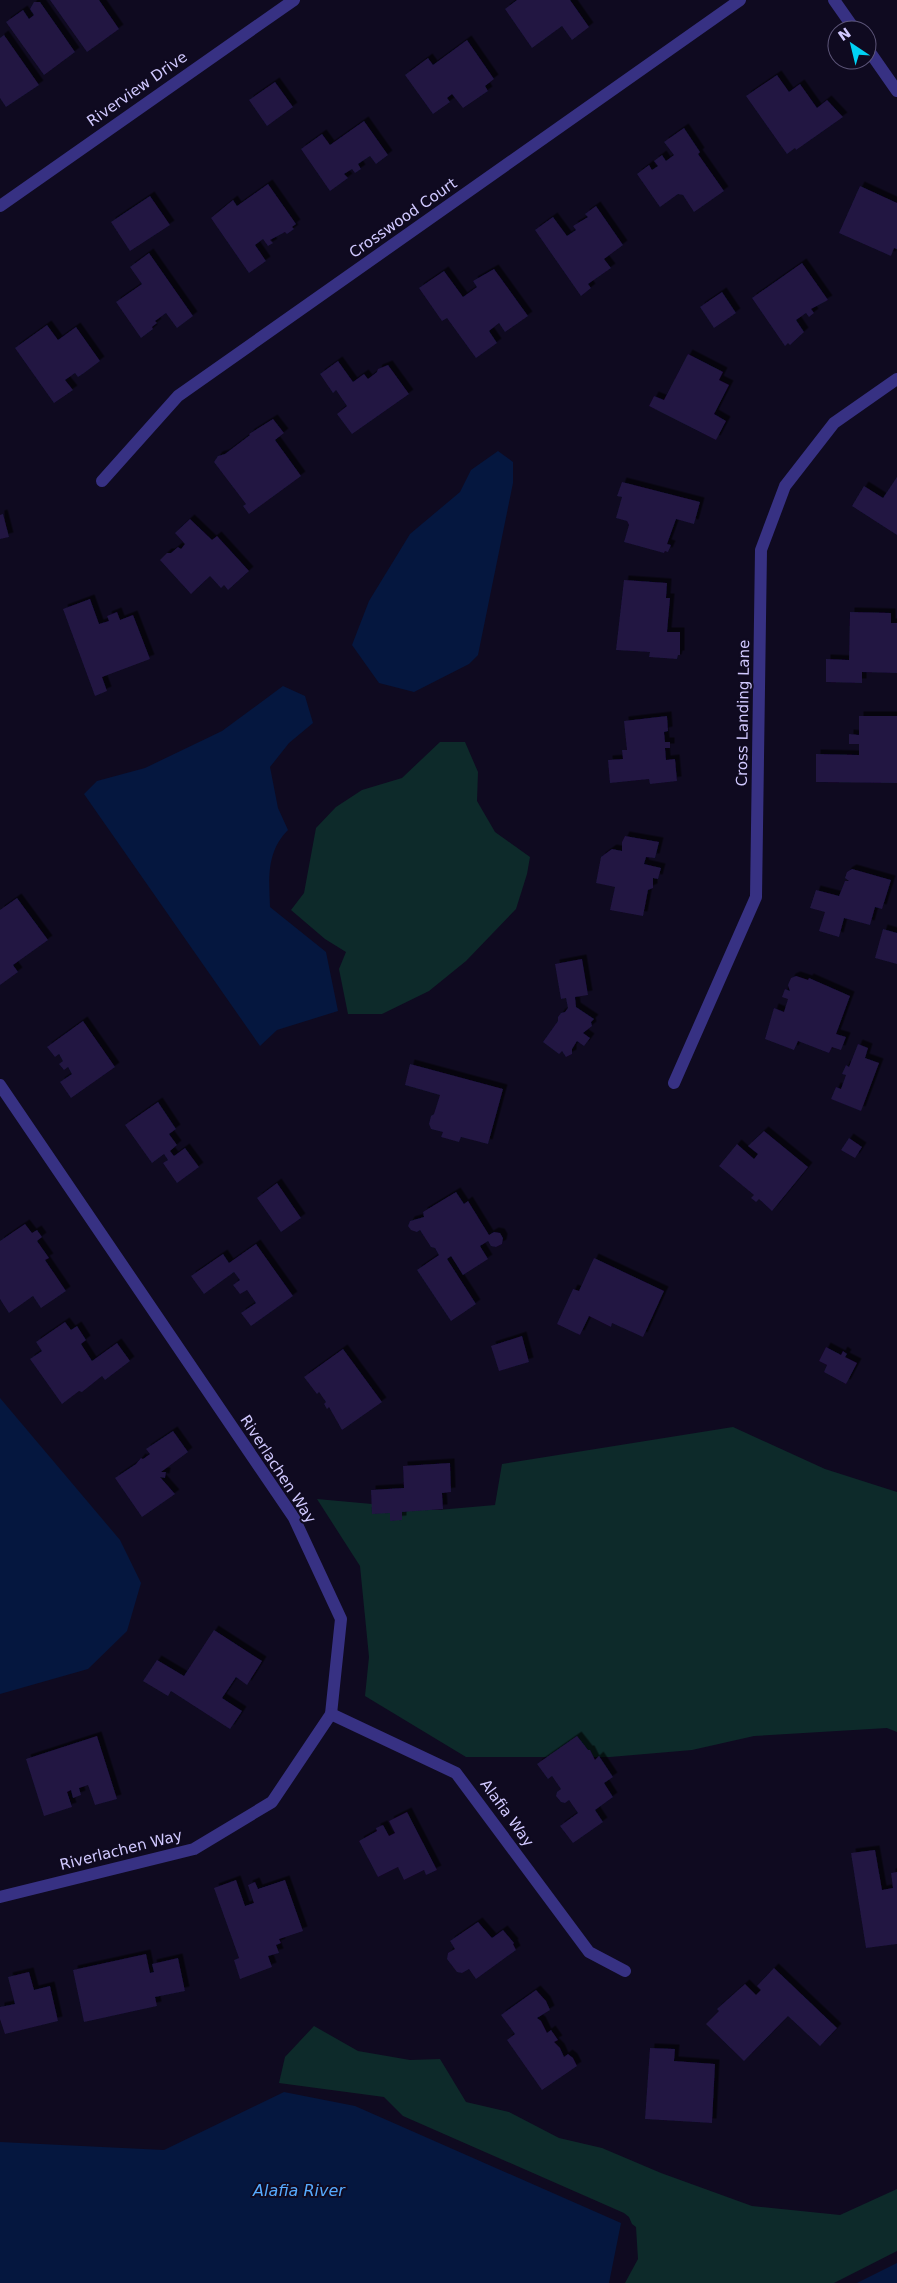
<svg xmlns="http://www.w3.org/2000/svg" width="897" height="2283" font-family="'DejaVu Sans',sans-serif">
	<defs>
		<filter id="shadow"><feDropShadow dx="4.5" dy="-4.5" stdDeviation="0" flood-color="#0009"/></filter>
	</defs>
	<rect width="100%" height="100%" fill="#0f0a20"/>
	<!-- green -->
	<g fill="#0d2a2a">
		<polygon points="440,742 465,742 478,772 477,801 495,832 530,857 527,874 516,909 466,961 429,991 382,1014 348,1014 339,969 346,952 325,939 291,910 304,893 316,828 336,807 362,790 402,778"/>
		<polygon points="733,1427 825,1469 897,1492 897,1732 887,1728 754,1736 692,1750 610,1757 466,1757 365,1696 369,1657 360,1566 317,1499 438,1510 495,1505 502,1464"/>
		<polygon points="314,2026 358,2051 410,2060 440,2059 466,2102 509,2112 559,2138 602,2148 661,2173 752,2206 840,2215 897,2189 897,2251 834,2283 625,2283 638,2259 636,2227 632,2224 629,2217 624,2213 403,2116 384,2097 279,2083 285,2057"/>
	</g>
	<!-- water -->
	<g fill="#05173f">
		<polygon points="498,451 513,462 513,483 478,655 469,664 414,692 379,683 352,645 369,601 410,534 460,492 471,470"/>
		<path d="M283 686 305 696 313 723 289 743 270 767 278 808 288 830C266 852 269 879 270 907L326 952 338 1011 277 1030 260 1046 84 794 97 781 145 768 222 731Z"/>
		<polygon points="0,1398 120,1540 141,1583 127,1631 88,1669 0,1694"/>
		<polygon points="284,2092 355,2106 621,2223 609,2283 0,2283 0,2142 164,2150"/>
		<polygon points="897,2263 897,2283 857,2283"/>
	</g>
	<!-- building -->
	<g fill="#201542" filter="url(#shadow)">
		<polygon points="50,0 99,0 119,29 87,52"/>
		<polygon points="517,0 570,0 589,27 572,40 562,26 532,48 505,9"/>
		<polygon points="34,2 40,2 75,52 44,75 6,22 23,10 29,19 34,15 30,9"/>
		<polygon points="4,35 39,85 6,107 0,98 0,38"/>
		<polygon points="467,40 494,79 485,86 488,91 463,108 452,94 447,98 450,102 433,114 405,75 428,58 433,65"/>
		<polygon points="777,75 789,92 800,84 817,108 827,100 843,117 796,150 795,148 787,154 746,96"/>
		<polygon points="275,82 293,107 267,126 249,100"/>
		<polygon points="364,121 388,155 376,164 370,156 358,164 361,169 355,173 352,169 344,174 348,178 330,191 301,149 322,134 330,145"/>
		<polygon points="684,128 700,152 698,154 724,191 694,212 683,195 678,194 660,207 637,174 649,165 652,170 658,166 654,161 662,155 666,161 674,155 664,142"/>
		<polygon points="268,184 296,224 292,227 294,229 287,234 285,232 270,240 273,243 268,246 263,239 255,245 266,261 249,273 211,218 233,200 237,206"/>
		<polygon points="860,186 897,203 897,249 894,248 891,256 839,233"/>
		<polygon points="150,196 170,225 130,251 111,222"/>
		<polygon points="596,206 623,245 604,259 611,268 588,284 591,288 581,296 535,230 553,217 567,236 576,230 573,226 588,217 585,214"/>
		<polygon points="149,253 193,316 177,328 166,313 155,321 157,323 152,327 153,329 141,338 116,302 142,284 130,267"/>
		<polygon points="802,263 828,300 811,309 814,313 809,317 806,313 796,320 804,332 790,345 788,343 785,346 752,298"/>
		<polygon points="494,269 528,316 505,332 499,323 489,331 497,343 476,358 447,318 442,321 419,288 444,271 463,297 477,287 473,281"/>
		<polygon points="722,292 736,313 714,328 700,307"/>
		<polygon points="47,325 58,340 76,327 100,361 84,373 78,377 75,373 65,380 73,390 54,403 15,348"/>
		<polygon points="688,354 723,372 719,380 729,385 714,414 726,421 716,440 649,406 654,396 664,400"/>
		<polygon points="338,361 353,382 364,374 368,379 377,372 378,369 388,365 409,394 352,434 337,414 347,406 336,390 333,393 320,374"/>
		<polygon points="273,419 284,433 275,440 301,476 249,514 243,506 246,504 214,462 218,456 225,454 250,435 249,434"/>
		<polygon points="897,477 897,535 852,506 864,486 883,498"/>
		<polygon points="622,482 700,502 694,524 676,519 667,544 671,545 668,552 665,551 664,553 624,542 629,525 627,521 616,518 622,497 617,496"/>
		<polygon points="3,514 9,537 0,539 0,515"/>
		<polygon points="190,519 212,540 217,536 249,571 228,590 224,585 221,588 210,576 191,594 160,560 167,553 171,553 178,547 181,549 185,544 175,533"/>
		<polygon points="624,580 667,583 666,598 670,598 667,632 680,632 680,655 678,655 677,659 649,657 650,652 616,650"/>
		<polygon points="90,599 99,624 109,621 107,616 117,612 120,620 133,615 150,659 102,677 107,691 95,696 63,609"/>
		<polygon points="850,612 891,613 891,623 897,623 897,673 862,672 862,683 826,682 826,659 849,660"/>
		<polygon points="667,716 668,731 664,732 665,742 670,742 670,748 665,748 666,760 675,759 677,781 650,784 649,779 610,783 608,760 623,759 622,750 627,750 624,721"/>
		<polygon points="859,716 897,716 897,783 816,782 816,754 859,755 859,744 849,744 849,734 859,735"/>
		<polygon points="625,836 659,842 655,858 646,857 644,864 661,868 658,879 653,878 653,888 648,890 643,916 610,910 615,887 596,883 601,857 612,849 622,851 622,842"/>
		<polygon points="852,869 891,880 882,909 875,907 870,925 844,918 839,937 819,931 825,912 810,908 816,890 839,896 845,881 849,881 845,878 847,872"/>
		<polygon points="17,898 48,940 13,965 18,972 0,985 0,910"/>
		<polygon points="883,929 897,933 897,964 875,958"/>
		<polygon points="582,959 588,995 575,997 576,1007 594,1019 591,1022 592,1026 583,1033 590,1038 584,1046 577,1041 572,1049 572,1054 566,1057 562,1051 559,1054 543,1042 558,1021 558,1017 561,1013 565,1012 568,1008 566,998 561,999 555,964"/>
		<polygon points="796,976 808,980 809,978 850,996 836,1034 846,1037 841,1050 832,1047 829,1053 798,1041 794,1050 765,1039 774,1008 784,1012 788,999 782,997 785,989 790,991 788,985 791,978"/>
		<polygon points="83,1021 115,1067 71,1098 60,1082 72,1074 68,1067 64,1070 59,1064 63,1061 59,1054 55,1057 47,1047"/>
		<polygon points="858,1044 868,1048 865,1058 879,1063 861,1111 831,1099 836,1087 841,1089 846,1075 842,1074 846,1065 849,1067"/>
		<polygon points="410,1064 503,1089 488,1144 461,1137 459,1142 441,1137 443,1132 431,1129 429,1124 431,1116 434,1114 440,1095 405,1085"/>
		<polygon points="158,1102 176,1129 169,1134 177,1145 170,1151 174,1156 185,1148 199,1167 177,1183 163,1163 168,1160 164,1154 152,1163 125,1125"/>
		<polygon points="764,1131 808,1167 772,1211 759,1199 756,1202 751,1198 754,1195 719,1166 737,1144 754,1159 758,1154 748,1146"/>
		<polygon points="849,1138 862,1147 855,1158 841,1150"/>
		<polygon points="277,1183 301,1218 281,1232 257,1198"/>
		<polygon points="456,1192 464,1204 468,1201 489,1235 494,1232 500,1233 503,1238 502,1244 496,1247 491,1246 488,1241 480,1246 488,1259 463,1275 451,1256 447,1259 476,1304 451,1321 417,1270 439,1255 435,1248 431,1247 420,1230 417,1232 411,1230 408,1226 410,1221 424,1217 423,1212"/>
		<polygon points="25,1224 32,1233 37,1230 42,1237 37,1241 49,1258 45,1260 66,1291 41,1308 33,1296 9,1313 0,1299 0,1241"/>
		<polygon points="256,1244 293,1296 251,1326 241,1313 256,1303 247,1290 240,1294 233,1285 240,1280 234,1272 204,1294 191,1276 223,1254 229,1263"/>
		<polygon points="594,1258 664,1291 643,1337 612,1323 611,1327 589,1316 580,1335 557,1324 573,1289 579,1291"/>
		<polygon points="65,1322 71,1330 77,1326 86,1340 81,1344 92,1361 117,1343 130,1361 105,1380 102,1376 82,1392 79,1391 62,1404 30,1359 42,1351 36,1342"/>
		<polygon points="522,1336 529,1362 499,1371 491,1346"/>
		<polygon points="826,1347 841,1355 843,1351 847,1354 845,1357 857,1363 846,1384 824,1372 827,1365 819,1361"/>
		<polygon points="343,1349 382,1402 342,1430 329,1407 327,1409 324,1404 326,1402 319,1392 317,1394 304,1377"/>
		<polygon points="173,1431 188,1452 161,1472 166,1472 165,1478 160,1477 175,1494 142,1517 115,1478 136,1464 141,1458 143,1459 150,1454 146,1449"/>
		<polygon points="450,1463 451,1492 442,1493 443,1509 402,1512 402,1520 390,1521 390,1513 372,1514 371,1490 404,1488 403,1466"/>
		<polygon points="214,1630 262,1661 247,1685 236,1677 222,1698 242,1711 230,1729 171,1691 168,1696 143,1681 157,1660 184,1676"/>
		<polygon points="97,1736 117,1799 95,1805 88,1785 79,1788 81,1795 73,1798 71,1790 67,1792 72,1807 44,1816 26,1759"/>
		<polygon points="577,1736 588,1750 590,1750 595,1760 599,1756 613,1777 604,1783 613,1797 595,1810 603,1822 573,1843 560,1826 578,1813 569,1800 565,1803 561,1802 556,1796 557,1792 561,1789 552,1776 548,1779 537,1764"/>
		<polygon points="407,1812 437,1870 426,1875 424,1870 404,1880 398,1867 378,1877 359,1841 377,1831 376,1828 383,1825 389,1836 395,1833 389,1821"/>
		<polygon points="875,1850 882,1890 893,1888 891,1873 897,1872 897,1944 866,1948 851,1853"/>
		<polygon points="236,1880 245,1906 254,1903 248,1885 255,1882 258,1889 285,1880 303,1931 279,1939 281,1943 276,1945 279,1953 268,1956 272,1967 240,1979 234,1960 239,1958 214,1888"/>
		<polygon points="478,1922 492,1938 503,1930 514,1943 513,1944 516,1950 476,1979 469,1969 462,1973 457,1972 447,1959 448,1953 455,1949 450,1941"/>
		<polygon points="146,1954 150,1973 154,1972 152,1964 178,1958 185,1991 155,1997 157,2006 84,2022 73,1970"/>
		<polygon points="774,1968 837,2028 820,2046 788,2016 744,2061 706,2024 719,2011 717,2009 745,1984 756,1995 761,1990 757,1986"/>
		<polygon points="29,1972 34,1990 50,1986 58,2021 5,2034 0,2019 0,2007 15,2004 8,1977"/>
		<polygon points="536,1990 546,2001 550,2010 537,2018 541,2021 547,2033 551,2030 558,2040 554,2042 560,2048 564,2057 568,2054 573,2058 577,2066 542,2090 507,2040 515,2034 501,2015"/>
		<polygon points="650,2048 675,2049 674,2061 715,2064 712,2123 645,2119"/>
	</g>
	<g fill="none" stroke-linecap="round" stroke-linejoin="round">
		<!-- minor -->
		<g stroke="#373183" stroke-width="12">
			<polyline points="834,0 855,30"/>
			<polyline points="867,48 897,91"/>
			<polyline points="0,206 294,0"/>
			<polyline points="102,481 178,396 740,0"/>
			<polyline points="674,1083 756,897 761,550 785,486 834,423 897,379"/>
			<polyline points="0,1085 294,1518 341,1619 331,1714 272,1802 194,1849 0,1897"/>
			<polyline points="331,1714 456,1773 589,1952 625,1971"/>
		</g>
	</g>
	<g text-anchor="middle" stroke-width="4" stroke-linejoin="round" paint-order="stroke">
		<!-- street labels -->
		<g font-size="15" fill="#d1c9ff" stroke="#0f0a20">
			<text transform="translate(137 89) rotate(-35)" y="5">Riverview Drive</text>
			<text transform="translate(403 218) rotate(-35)" y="5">Crosswood Court</text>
			<text transform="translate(743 713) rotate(-89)" y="5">Cross Landing Lane</text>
			<text transform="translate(278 1469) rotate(57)" y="5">Riverlachen Way</text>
			<text transform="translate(507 1813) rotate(54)" y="5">Alafia Way</text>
			<text transform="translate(121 1850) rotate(-14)" y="5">Riverlachen Way</text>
		</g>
		<!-- water labels -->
		<g font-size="16" font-style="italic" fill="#57abff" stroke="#0f0a20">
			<text x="299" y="2196">Alafia River</text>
		</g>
	</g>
	<!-- north arrow -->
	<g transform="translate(852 45) rotate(325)"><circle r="24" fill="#0f0a20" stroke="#5d5679"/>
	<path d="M0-4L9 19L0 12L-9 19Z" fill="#00d2f4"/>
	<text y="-8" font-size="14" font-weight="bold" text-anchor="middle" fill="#d1c9ff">N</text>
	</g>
</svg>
